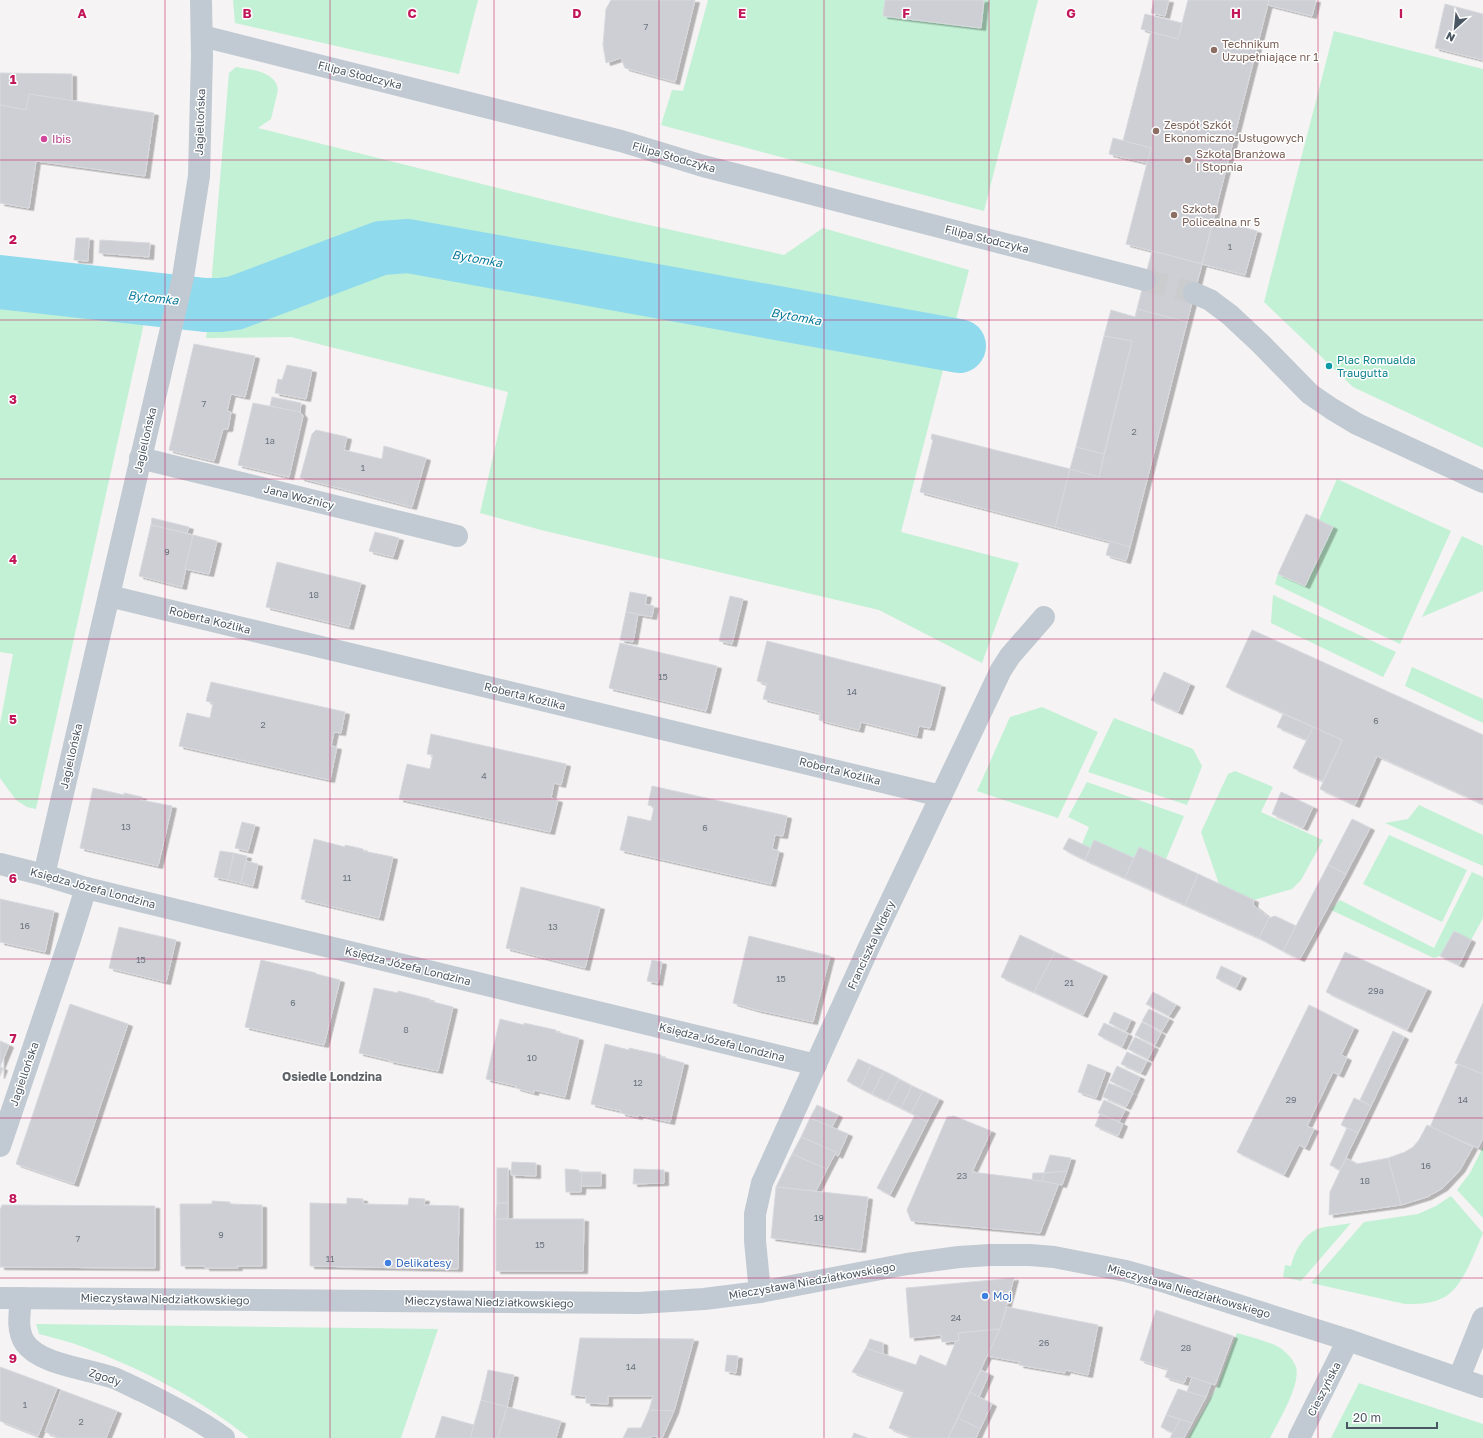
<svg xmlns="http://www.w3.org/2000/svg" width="1483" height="1438" font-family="'Golos Text',sans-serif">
	<defs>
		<filter id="shadow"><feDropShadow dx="4.5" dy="2.5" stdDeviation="0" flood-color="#0004"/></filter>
	</defs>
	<rect width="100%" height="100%" fill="#f5f3f3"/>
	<!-- green -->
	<g fill="#c3f1d5">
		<polygon points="233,0 478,0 459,74 235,23"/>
		<polygon points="708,0 885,0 884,16 981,28 984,0 1038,0 984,211 661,125 672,90 683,91"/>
		<polygon points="1334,31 1483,69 1483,448 1353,387 1264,302"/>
		<path d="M236 67C251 70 276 71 278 90L271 119 258 128 622 219 784 255 823 228 969 270 955 323 917 325 432 231 353 243 218 288 211 286 229 73Z"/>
		<path d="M390 263 438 268 613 301 944 366 901 532 1019 563 982 663 879 610 541 530 480 513 508 392 291 337 206 338 208 322C270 314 332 287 390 263Z"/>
		<polygon points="0,293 146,314 36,809 27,807 16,800 0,778 0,724 13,654 0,652"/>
		<polygon points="1337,479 1451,531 1400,644 1275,584 1278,574 1305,586 1333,527 1319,520"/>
		<polygon points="1462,536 1483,546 1483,591 1422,617"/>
		<polygon points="1273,595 1396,652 1383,677 1271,623"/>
		<polygon points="1412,667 1483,699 1483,723 1405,686"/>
		<polygon points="1042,707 1098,732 1058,818 977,791 1010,717"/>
		<polygon points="1114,718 1193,749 1202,766 1187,805 1088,772"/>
		<polygon points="1235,771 1273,787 1261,812 1323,840 1301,880 1292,889 1254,900 1219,884 1201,832 1228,774"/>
		<polygon points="1087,782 1184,816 1166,859 1139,847 1134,858 1094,841 1090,848 1082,844 1089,827 1068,817"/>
		<polygon points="1419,805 1483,835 1483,866 1385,823 1408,819"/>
		<polygon points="1389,835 1467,870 1442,922 1363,884"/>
		<polygon points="1472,872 1483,877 1483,918 1471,940 1454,931 1440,956 1434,958 1331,910 1340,900 1434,948"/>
		<polygon points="1483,1147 1483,1218 1457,1190 1470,1173"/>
		<path d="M1451 1196 1483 1233C1475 1251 1465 1281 1450 1293 1438 1304 1420 1304 1405 1304L1311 1283 1364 1222 1418 1214 1436 1206Z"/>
		<path d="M1351 1223 1301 1281 1283 1277 1285 1265 1291 1266C1294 1252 1303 1236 1317 1229 1326 1226 1342 1225 1351 1223Z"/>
		<path d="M36 1324 438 1329 401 1438H249C200 1399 144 1370 86 1348 71 1342 54 1338 39 1334Z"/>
		<path d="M1237 1333C1250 1337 1273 1342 1283 1350 1288 1354 1294 1361 1296 1367 1301 1385 1278 1422 1270 1438H1188L1218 1385Z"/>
		<polygon points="1359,1383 1483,1424 1483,1438 1331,1438"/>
	</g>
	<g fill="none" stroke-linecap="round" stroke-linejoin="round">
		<!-- river -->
		<polyline stroke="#90daee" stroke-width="54" points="0,282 205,305 220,305 235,303 381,248 408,246 959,346"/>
	</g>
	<!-- building -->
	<g fill="#cdcfd5" stroke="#d7d9de" filter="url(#shadow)">
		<polygon points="611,0 695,0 675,82 625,68 621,58 606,63 603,45 606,9"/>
		<polygon points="885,0 984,0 981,28 883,16"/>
		<polygon points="1154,0 1169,0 1165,16 1151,13"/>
		<polygon points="1188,0 1269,0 1202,264 1126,244 1151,148 1123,141 1151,32 1178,39"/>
		<polygon points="1269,0 1316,0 1312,16 1268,5"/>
		<polygon points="1445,4 1483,14 1483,60 1435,48"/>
		<polygon points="1145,14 1182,23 1178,39 1141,29"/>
		<polygon points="0,73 72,74 72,101 29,94 26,110 0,105"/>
		<polygon points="29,94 154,113 145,176 36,161 29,208 0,203 0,105 26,110"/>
		<polygon points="1113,138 1151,148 1147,163 1109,154"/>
		<polygon points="1214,219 1257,231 1245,275 1202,264"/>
		<polygon points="76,238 89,238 88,261 74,260"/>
		<polygon points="100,240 150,243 149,257 99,253"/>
		<polygon points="1152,251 1202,264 1187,322 1137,309"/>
		<polygon points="1137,309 1187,322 1130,547 1055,527 1070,469 1099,477 1132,341 1104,336 1111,310 1135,317"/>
		<polygon points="1104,336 1132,341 1104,454 1076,447"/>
		<polygon points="194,344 255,356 245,397 231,394 227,411 231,412 228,429 223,429 214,461 169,450"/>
		<polygon points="287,365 312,370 306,399 275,393 278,379 282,380"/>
		<polygon points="272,397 301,403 300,412 270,406"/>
		<polygon points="253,403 300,412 303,416 289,477 238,465"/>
		<polygon points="316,430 347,437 344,450 382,459 384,446 426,458 412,507 300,478 312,434"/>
		<polygon points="932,434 1070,469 1055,527 920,492 933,440 931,439"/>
		<polygon points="1076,447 1104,454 1099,477 1070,469"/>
		<polygon points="1306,514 1333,527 1305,586 1278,574"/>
		<polygon points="152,518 189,527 187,533 151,525"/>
		<polygon points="151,525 193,535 182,587 139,576"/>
		<polygon points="375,532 399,538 393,557 369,551"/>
		<polygon points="193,535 217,541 209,574 185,569"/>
		<polygon points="1110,541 1130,547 1126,561 1106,555"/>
		<polygon points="277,562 361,583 349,627 266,607"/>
		<polygon points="630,592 647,595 645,604 654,606 652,617 626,612"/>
		<polygon points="730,596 743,599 732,644 719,641"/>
		<polygon points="626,612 638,614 633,642 620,640"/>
		<polygon points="1252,630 1483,735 1483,804 1377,756 1355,805 1320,789 1342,740 1226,687"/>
		<polygon points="767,641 941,685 930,728 919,726 917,736 861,722 859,730 819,720 820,713 763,699 767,684 757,681"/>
		<polygon points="620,643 717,666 706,711 609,688"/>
		<polygon points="1164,672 1190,684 1178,712 1151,700"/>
		<polygon points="211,682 345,712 341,733 334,732 331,746 337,747 330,780 179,746 187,713 210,718 213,703 206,701"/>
		<polygon points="1283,714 1313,727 1307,740 1277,727"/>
		<polygon points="1313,727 1342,740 1323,781 1293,768"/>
		<polygon points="431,734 566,764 561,785 554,783 551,798 558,800 550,832 399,799 407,764 430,769 433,755 427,754"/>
		<polygon points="652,786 787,816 783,836 775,835 772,849 779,851 771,884 620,850 628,816 651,821 654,807 648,805"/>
		<polygon points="93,788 124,795 124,793 142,797 141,800 172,806 158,866 80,848"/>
		<polygon points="1281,792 1313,807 1303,828 1272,814"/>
		<polygon points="1352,819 1370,828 1346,874 1328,865"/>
		<polygon points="242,822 255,825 248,851 235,848"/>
		<polygon points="1069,838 1090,848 1085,860 1063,849"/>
		<polygon points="314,839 345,847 345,845 363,849 363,851 393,857 379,918 301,899"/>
		<polygon points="1094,840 1134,858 1125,878 1085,860"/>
		<polygon points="1139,847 1198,874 1185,905 1125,878"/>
		<polygon points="220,851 234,853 228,880 214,877"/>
		<polygon points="234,853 247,856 241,883 228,880"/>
		<polygon points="246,861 258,864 253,886 241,883"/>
		<polygon points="1328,865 1346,874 1300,959 1283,951"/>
		<polygon points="1198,874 1254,900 1253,905 1269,918 1259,938 1185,905"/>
		<polygon points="521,887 600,907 585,968 506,948"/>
		<polygon points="0,899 54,911 45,952 0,942"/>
		<polygon points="1275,916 1296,926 1283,951 1259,938 1269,918"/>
		<polygon points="119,927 176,940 166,982 109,968"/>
		<polygon points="1454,931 1471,940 1459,965 1440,956"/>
		<polygon points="1020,935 1055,952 1034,992 1001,977"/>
		<polygon points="749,936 830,956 813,1022 757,1010 733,1003"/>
		<polygon points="1055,952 1103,974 1083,1015 1034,992"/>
		<polygon points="1345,952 1427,989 1407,1030 1326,992"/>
		<polygon points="261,960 316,973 316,974 340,980 324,1045 245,1027"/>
		<polygon points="652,960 662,962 658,983 647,981"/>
		<polygon points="1221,966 1242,976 1236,988 1216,978"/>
		<polygon points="374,988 398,993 398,991 430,999 429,1001 453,1007 438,1071 389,1061 389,1060 359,1053"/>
		<polygon points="1153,992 1176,1005 1169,1016 1146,1004"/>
		<polygon points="1483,1003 1483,1074 1455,1063"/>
		<polygon points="70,1004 128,1024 74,1184 16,1164"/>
		<polygon points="1309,1005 1354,1028 1341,1055 1347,1058 1339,1075 1333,1072 1307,1126 1314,1129 1305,1148 1299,1145 1284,1175 1237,1152"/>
		<polygon points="1149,1009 1169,1019 1162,1031 1142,1021"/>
		<polygon points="1114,1012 1131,1020 1126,1031 1109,1023"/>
		<polygon points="500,1019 524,1025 524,1023 556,1030 556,1032 579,1038 565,1097 534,1090 534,1093 516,1088 516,1086 486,1079"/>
		<polygon points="1142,1022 1161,1033 1155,1045 1135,1035"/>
		<polygon points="1104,1023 1128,1034 1122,1047 1098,1035"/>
		<polygon points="1393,1031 1404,1037 1371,1106 1360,1100"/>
		<polygon points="1135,1037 1154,1047 1148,1059 1128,1049"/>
		<polygon points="0,1041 9,1045 0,1067 3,1068 0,1076"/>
		<polygon points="605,1044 629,1050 629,1048 661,1055 661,1057 684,1063 670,1122 639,1115 638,1117 621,1113 621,1111 591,1104"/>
		<polygon points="1127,1052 1147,1061 1141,1073 1121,1064"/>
		<polygon points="858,1059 871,1065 860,1088 847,1081"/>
		<polygon points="1088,1064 1106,1071 1096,1098 1078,1092"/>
		<polygon points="1458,1064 1483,1074 1483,1138 1478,1148 1430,1127"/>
		<polygon points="871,1065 884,1071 872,1094 860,1088"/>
		<polygon points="1117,1066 1140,1077 1133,1092 1110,1081"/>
		<polygon points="884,1071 899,1079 887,1101 872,1094"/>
		<polygon points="899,1079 912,1086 901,1108 887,1101"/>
		<polygon points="1109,1083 1133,1093 1126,1107 1103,1097"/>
		<polygon points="912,1086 923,1091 911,1113 901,1108"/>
		<polygon points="923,1091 939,1099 927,1122 911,1113"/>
		<polygon points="1354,1098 1371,1106 1358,1133 1341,1125"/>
		<polygon points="1104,1100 1125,1110 1119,1122 1098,1113"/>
		<polygon points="817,1105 838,1115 832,1127 810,1118"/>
		<polygon points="1100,1114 1123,1124 1118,1136 1095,1126"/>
		<polygon points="915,1115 927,1122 890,1195 877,1188"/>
		<polygon points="954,1116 991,1131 972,1172 1059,1183 1040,1233 911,1221 907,1210 947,1117"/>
		<polygon points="810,1118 848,1134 838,1156 835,1154 836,1152 801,1137"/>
		<polygon points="1427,1125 1473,1147 1460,1170 1443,1188 1427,1197 1401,1205 1388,1158 1405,1152 1413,1147 1419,1140"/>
		<polygon points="1347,1128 1358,1133 1340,1170 1330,1165"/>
		<polygon points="801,1137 836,1152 827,1169 792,1154"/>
		<polygon points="792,1154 827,1169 816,1191 776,1187"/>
		<polygon points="1050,1155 1071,1158 1067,1171 1044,1173"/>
		<polygon points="1346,1158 1357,1164 1388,1158 1401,1205 1329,1215 1330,1192"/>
		<polygon points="512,1162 536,1163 536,1176 511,1175"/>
		<rect x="497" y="1168" width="11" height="35"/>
		<polygon points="565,1169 579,1170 579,1172 582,1172 581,1192 566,1192"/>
		<polygon points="634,1169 664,1170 664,1183 633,1184"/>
		<polygon points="1067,1171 1062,1185 1042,1181 1044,1173"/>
		<polygon points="582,1172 601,1172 601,1186 581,1186"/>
		<polygon points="1033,1173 1044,1173 1042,1181 1032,1180"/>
		<polygon points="776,1187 868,1197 861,1250 771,1238"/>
		<polygon points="347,1198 363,1199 363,1204 408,1205 409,1198 425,1199 424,1205 459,1206 458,1269 310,1266 310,1203 347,1204"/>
		<polygon points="212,1201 230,1202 230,1204 262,1205 262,1266 237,1266 238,1268 205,1268 205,1266 181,1266 180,1204 212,1204"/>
		<polygon points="497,1203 508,1203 508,1219 496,1219"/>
		<polygon points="2,1205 155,1206 155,1268 0,1267 0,1210"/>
		<polygon points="496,1219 584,1219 583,1271 496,1271"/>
		<polygon points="1014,1278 1000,1329 958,1333 959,1341 942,1342 941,1335 910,1338 906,1288"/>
		<polygon points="1007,1307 1098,1325 1088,1375 1066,1370 1065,1373 1019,1365 1020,1362 987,1356 1000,1329"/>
		<polygon points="1156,1310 1233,1336 1215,1385 1187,1376 1184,1383 1165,1377 1168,1369 1140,1360"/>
		<polygon points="1000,1329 948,1438 914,1438 889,1428 904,1391 852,1372 866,1348 916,1365 920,1355 946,1366 956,1341 959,1341 958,1333"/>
		<polygon points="580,1338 694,1339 674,1411 649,1410 653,1396 608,1396 608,1404 586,1403 586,1396 571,1395"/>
		<polygon points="870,1339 883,1343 883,1354 866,1348"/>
		<polygon points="727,1355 738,1356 736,1373 725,1371"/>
		<polygon points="0,1367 57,1388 38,1436 0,1421"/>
		<polygon points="488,1370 514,1375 507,1407 481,1400"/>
		<polygon points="981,1370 989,1374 979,1397 970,1392"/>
		<polygon points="1192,1377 1211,1384 1206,1397 1187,1392"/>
		<polygon points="1178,1389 1206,1397 1192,1423 1166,1415"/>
		<polygon points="61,1390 117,1411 106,1438 61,1438 45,1432"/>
		<polygon points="970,1392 992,1404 980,1429 958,1418"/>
		<polygon points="481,1400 507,1407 498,1438 470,1438"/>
		<polygon points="507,1407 561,1421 556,1438 498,1438"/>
		<polygon points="649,1410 674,1411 662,1438 654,1436 647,1438 623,1438 628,1428 641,1428"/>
		<polygon points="1166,1415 1180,1419 1173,1433 1161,1427"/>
		<polygon points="442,1416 474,1425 470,1438 435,1438"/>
		<polygon points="958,1418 980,1429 976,1438 948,1438"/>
		<polygon points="1180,1419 1192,1423 1184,1438 1170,1438"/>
		<polygon points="854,1433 867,1438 852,1438"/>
	</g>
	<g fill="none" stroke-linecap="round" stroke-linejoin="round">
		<!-- minor-tunnel -->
		<polyline stroke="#caccce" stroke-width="22" stroke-dasharray="22 11" stroke-linecap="butt" points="1145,280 1194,293"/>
		<!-- minor -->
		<g stroke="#c1cad2" stroke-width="22">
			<polyline points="202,36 621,141 703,166 1145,280"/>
			<polyline points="1194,293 1210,300 1230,315 1261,344 1310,394 1332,409 1357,424 1483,482"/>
			<polyline points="140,458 457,536"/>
			<polyline points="109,596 941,796"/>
			<polyline points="0,864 44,875 86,888 816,1065"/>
			<polyline points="44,875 183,277 199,176 202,56 201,0"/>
			<polyline points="0,1146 70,939 86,888"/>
			<polyline points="760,1292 755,1241 755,1214 762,1183 869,947 1001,670 1010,656 1044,617"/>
			<polyline points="0,1298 639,1303 704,1299 760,1292 907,1264 959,1257 990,1255 1030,1255 1054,1257 1126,1271 1165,1282 1348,1340 1483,1387"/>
			<path d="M21 1298C20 1312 16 1330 25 1343 40 1365 90 1369 114 1378 124 1382 133 1387 142 1391 170 1405 198 1419 224 1438"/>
			<polyline points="1459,1378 1483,1318"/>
			<polyline points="1299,1438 1348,1340"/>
		</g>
	</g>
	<!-- grid -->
	<path fill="none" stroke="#c2185b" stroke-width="1" stroke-opacity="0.55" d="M165 0V1438M330 0V1438M494 0V1438M659 0V1438M824 0V1438M989 0V1438M1153 0V1438M1318 0V1438M0 160H1483M0 320H1483M0 479H1483M0 639H1483M0 799H1483M0 959H1483M0 1118H1483M0 1278H1483"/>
	<!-- markers -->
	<g fill="#8d6e63" stroke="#fff" stroke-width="1.5">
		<circle cx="1214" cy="50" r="4"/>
		<circle cx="1156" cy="131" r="4"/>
		<circle cx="1188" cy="160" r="4"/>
		<circle cx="1174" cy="215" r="4"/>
	</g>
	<circle fill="#d1479c" stroke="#fff" stroke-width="1.5" cx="44" cy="139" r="4"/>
	<circle fill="#0f9aa8" stroke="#fff" stroke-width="1.5" cx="1329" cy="366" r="4"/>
	<g fill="#3f7fe0" stroke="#fff" stroke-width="1.5">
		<circle cx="388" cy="1263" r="4"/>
		<circle cx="985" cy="1296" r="4"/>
	</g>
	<g text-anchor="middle" stroke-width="3" stroke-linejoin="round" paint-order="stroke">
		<!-- number labels -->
		<g font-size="9" fill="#6b747e">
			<text x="646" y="30">7</text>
			<text x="1230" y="250">1</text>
			<text x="204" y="407">7</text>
			<text x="1134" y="435">2</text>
			<text x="270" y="444">1a</text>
			<text x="363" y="471">1</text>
			<text x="167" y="555">9</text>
			<text x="314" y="598">18</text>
			<text x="663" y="680">15</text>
			<text x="852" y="695">14</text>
			<text x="1376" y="724">6</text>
			<text x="263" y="728">2</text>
			<text x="484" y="779">4</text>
			<text x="126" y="830">13</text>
			<text x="705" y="831">6</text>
			<text x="347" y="881">11</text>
			<text x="25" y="929">16</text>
			<text x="553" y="930">13</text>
			<text x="141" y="963">15</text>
			<text x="781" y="982">15</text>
			<text x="1069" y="986">21</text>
			<text x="1376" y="994">29a</text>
			<text x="293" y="1006">6</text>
			<text x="406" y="1033">8</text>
			<text x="532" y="1061">10</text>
			<text x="638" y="1086">12</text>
			<text x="1291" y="1103">29</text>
			<text x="1463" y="1103">14</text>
			<text x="1426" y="1169">16</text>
			<text x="962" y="1179">23</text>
			<text x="1365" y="1184">18</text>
			<text x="819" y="1221">19</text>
			<text x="221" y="1238">9</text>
			<text x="78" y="1242">7</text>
			<text x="540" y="1248">15</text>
			<text x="330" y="1262">11</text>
			<text x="956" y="1321">24</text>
			<text x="1044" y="1346">26</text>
			<text x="1186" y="1351">28</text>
			<text x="631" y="1370">14</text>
			<text x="25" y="1408">1</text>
			<text x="81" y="1425">2</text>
		</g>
		<!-- education labels -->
		<g font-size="11" fill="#785e54" stroke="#fff" text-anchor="start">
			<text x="1222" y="48">Technikum<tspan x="1222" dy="13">Uzupełniające nr 1</tspan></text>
			<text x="1164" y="129">Zespół Szkół<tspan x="1164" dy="13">Ekonomiczno-Usługowych</tspan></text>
			<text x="1196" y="158">Szkoła Branżowa<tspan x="1196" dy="13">I Stopnia</tspan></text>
			<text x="1182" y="213">Szkoła<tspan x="1182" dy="13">Policealna nr 5</tspan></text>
		</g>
		<!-- street labels -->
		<g font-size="11" fill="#4a5661" stroke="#fff">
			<text transform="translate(360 75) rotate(14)" y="4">Filipa Słodczyka</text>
			<text transform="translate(200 122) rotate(-88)" y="4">Jagiellońska</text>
			<text transform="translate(674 157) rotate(16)" y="4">Filipa Słodczyka</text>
			<text transform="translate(987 239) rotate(14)" y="4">Filipa Słodczyka</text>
			<text transform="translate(145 440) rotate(-77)" y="4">Jagiellońska</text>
			<text transform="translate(299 497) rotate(14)" y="4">Jana Woźnicy</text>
			<text transform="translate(210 620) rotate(14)" y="4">Roberta Koźlika</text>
			<text transform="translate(525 696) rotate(14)" y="4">Roberta Koźlika</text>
			<text transform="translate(71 756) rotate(-77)" y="4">Jagiellońska</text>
			<text transform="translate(840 771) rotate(14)" y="4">Roberta Koźlika</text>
			<text transform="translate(93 888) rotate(15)" y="4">Księdza Józefa Londzina</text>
			<text transform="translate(871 945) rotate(-65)" y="4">Franciszka Widery</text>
			<text transform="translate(408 966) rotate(14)" y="4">Księdza Józefa Londzina</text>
			<text transform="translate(722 1042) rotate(14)" y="4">Księdza Józefa Londzina</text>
			<text transform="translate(24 1074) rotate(-71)" y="4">Jagiellońska</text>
			<text transform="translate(812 1281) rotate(-10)" y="4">Mieczysława Niedziałkowskiego</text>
			<text transform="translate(1189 1291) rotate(16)" y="4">Mieczysława Niedziałkowskiego</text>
			<text transform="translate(165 1299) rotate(1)" y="4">Mieczysława Niedziałkowskiego</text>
			<text transform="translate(489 1302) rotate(1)" y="4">Mieczysława Niedziałkowskiego</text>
			<text transform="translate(105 1377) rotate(18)" y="4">Zgody</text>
			<text transform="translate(1324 1389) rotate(-63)" y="4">Cieszyńska</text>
		</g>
		<!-- hotel labels -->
		<g font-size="11" fill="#b23c85" stroke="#fff" text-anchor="start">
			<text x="52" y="143">Ibis</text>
		</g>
		<!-- culture labels -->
		<g font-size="11" fill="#0d838f" stroke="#fff" text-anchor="start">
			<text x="1337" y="364">Plac Romualda<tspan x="1337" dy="13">Traugutta</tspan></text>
		</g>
		<!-- shop labels -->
		<g font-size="11" fill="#366cbe" stroke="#fff" text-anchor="start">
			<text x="396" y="1267">Delikatesy</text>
			<text x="993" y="1300">Moj</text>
		</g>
		<!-- water labels -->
		<g font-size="12" font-style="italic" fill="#0c7c9b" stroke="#fff">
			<text transform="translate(477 259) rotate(10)" y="4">Bytomka</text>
			<text transform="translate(153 298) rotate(6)" y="4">Bytomka</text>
			<text transform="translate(796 317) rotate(10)" y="4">Bytomka</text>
		</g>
		<!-- neighbourhood labels -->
		<g font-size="12" font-weight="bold" fill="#5f6368" stroke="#fff">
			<text x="332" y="1081">Osiedle Londzina</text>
		</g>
	</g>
	<g font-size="13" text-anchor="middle" font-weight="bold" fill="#c2185b" stroke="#fff" stroke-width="3" stroke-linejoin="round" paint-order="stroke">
		<text x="82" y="18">A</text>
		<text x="247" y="18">B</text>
		<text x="412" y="18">C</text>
		<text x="577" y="18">D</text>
		<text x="742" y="18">E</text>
		<text x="906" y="18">F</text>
		<text x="1071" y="18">G</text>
		<text x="1236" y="18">H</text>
		<text x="1401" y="18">I</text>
		<text x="13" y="84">1</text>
		<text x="13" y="244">2</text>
		<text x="13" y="404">3</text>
		<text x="13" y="564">4</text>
		<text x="13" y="724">5</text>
		<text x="13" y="883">6</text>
		<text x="13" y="1043">7</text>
		<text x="13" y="1203">8</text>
		<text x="13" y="1363">9</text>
	</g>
	<!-- north arrow -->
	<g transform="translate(1455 28) rotate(207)" stroke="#ffffff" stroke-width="3" paint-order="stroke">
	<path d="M0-3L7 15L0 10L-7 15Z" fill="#4a5661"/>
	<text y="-6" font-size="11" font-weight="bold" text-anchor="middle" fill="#4a5661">N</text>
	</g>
	<!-- scale -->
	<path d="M1347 1422v6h90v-6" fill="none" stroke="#4a5661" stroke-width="2"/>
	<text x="1353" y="1422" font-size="12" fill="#4a5661" stroke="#ffffff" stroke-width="3" paint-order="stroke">20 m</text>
</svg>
